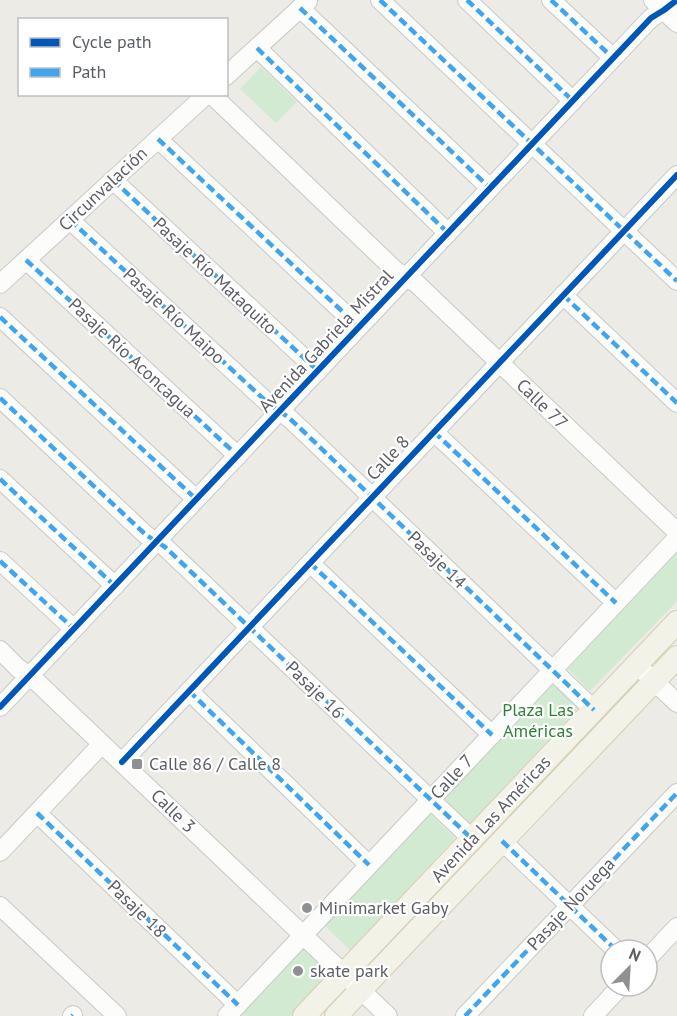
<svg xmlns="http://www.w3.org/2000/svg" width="677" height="1016" font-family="'PT Sans',sans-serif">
	<rect width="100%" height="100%" fill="#ecebe6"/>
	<!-- green -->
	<g fill="#d3ead2">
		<polygon points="261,67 297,102 276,123 240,89"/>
		<polygon points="677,547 677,601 590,691 563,664"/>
		<polygon points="548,678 579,707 468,826 438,798"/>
		<polygon points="427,811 455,838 351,951 323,924"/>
		<polygon points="302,946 329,974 291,1016 238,1016"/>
	</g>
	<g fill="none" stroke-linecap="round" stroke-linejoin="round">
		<!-- minor casing -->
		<g stroke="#c8c8c7" stroke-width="20">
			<g id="minor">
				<polyline points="380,0 677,281"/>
				<polyline points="467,0 573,101"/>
				<polyline points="551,0 613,58"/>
				<polyline points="653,0 677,23"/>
				<polyline points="300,8 490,188"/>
				<polyline points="257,48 448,233"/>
				<polyline points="226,76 308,1"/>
				<polyline points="211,94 396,271 416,283 677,532"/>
				<polyline points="158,139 359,327"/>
				<polyline points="113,180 318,371"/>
				<polyline points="70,220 269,404 288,417 302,430 594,710"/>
				<polyline points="26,260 238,456"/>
				<polyline points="0,284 207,94"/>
				<polyline points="563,295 677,403"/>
				<polyline points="0,317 196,499"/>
				<polyline points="0,398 146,535 165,547 472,839"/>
				<polyline points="434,432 616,603"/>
				<polyline points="0,479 115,586"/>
				<polyline points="0,561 74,629"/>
				<polyline points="310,563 492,735"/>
				<polyline points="0,650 18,668 38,683 388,1016"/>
				<polyline points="637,665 677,703"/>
				<polyline points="189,691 369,865"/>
				<polyline points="0,707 651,18 664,10 677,0"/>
				<polyline points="122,762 677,175"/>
				<polyline points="37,813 238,1005"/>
				<polyline points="502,841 616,950"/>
				<polyline points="0,852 102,744"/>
				<polyline points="0,906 117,1016"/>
				<polyline points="647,959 677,927"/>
				<polyline points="72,1016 73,1015"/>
				<polyline points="227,1016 677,538"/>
				<polyline points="465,1016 677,793"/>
				<polyline points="593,1016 621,986"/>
			</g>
		</g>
		<!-- major casing -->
		<g stroke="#d5ceb2" stroke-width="24">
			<g id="major">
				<polyline points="304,1016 677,622"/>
				<polyline points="336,1016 677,657"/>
			</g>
		</g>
		<!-- minor -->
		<use href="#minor" stroke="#fcfcfb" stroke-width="18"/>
		<!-- major -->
		<use href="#major" stroke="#f3f2e8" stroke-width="22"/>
		<!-- quiet -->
		<g stroke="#40a5ee" stroke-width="4.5" stroke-dasharray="9 4.5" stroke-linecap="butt">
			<polyline points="380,0 677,281"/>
			<polyline points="467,0 573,101"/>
			<polyline points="551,0 613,58"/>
			<polyline points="300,8 490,188"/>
			<polyline points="257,48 448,233"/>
			<polyline points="158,139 359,327"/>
			<polyline points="113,180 318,371"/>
			<polyline points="70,220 269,404 288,417 302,430 594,710"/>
			<polyline points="26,260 238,456"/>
			<polyline points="563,295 677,403"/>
			<polyline points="0,317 196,499"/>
			<polyline points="0,398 146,535 165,547 472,839"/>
			<polyline points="434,432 616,603"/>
			<polyline points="0,479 115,586"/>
			<polyline points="0,561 74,629"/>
			<polyline points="310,563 492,735"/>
			<polyline points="189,691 369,865"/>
			<polyline points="37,813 238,1005"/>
			<polyline points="502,841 616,950"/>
			<polyline points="72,1016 73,1015"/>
			<polyline points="465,1016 677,793"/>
		</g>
		<!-- cycleway casing -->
		<g stroke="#fff" stroke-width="10">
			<g id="cycleway">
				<polyline points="0,707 651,18 664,10 677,0"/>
				<polyline points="122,762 677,175"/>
			</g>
		</g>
		<!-- cycleway -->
		<use href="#cycleway" stroke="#0057b8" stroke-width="6"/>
	</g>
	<!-- markers -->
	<g fill="#8e9092" stroke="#fff" stroke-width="2">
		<rect x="131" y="758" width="12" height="12" rx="3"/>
		<circle cx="307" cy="908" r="6"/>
		<circle cx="298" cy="971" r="6"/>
	</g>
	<g text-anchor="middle" stroke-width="4.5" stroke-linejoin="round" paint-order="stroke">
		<!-- street labels -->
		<g font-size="18" fill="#5b5f65" stroke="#fff">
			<text transform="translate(103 189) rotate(-43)" y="6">Circunvalación</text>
			<text transform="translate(215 276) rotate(43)" y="6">Pasaje Río Mataquito</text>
			<text transform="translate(174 316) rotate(43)" y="6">Pasaje Río Maipo</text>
			<text transform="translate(326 341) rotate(-47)" y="6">Avenida Gabriela Mistral</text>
			<text transform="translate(132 358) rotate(43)" y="6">Pasaje Río Aconcagua</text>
			<text transform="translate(542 404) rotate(44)" y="6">Calle 77</text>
			<text transform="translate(388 458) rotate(-47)" y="6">Calle 8</text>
			<text transform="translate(437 560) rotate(44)" y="6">Pasaje 14</text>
			<text transform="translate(315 690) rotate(44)" y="6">Pasaje 16</text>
			<text transform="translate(452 777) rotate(-47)" y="6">Calle 7</text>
			<text transform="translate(173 811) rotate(44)" y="6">Calle 3</text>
			<text transform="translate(491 819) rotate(-47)" y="6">Avenida Las Américas</text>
			<text transform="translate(571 904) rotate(-47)" y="6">Pasaje Noruega</text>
			<text transform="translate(137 909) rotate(44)" y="6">Pasaje 18</text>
		</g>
		<!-- park labels -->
		<g font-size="18" fill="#2e8237" stroke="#fff">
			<text x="538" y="716">Plaza Las<tspan x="538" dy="21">Américas</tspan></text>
		</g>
		<!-- poi labels -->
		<g font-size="18" fill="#5b5f65" stroke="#fff" text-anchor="start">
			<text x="149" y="770">Calle 86 / Calle 8</text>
			<text x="319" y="914">Minimarket Gaby</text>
			<text x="310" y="977">skate park</text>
		</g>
	</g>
	<!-- legend -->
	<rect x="18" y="18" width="210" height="78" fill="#ffffff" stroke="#bdbfc1" stroke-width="1.5"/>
	<rect x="30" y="38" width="30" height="9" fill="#0057b8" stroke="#bdbfc1" stroke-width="1.5"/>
	<text x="72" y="48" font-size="18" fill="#5b5f65">Cycle path</text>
	<rect x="30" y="68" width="30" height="9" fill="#40a5ee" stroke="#bdbfc1" stroke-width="1.5"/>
	<text x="72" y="78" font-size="18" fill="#5b5f65">Path</text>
	<!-- north arrow -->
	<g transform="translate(629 968) rotate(24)"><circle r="28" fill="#ffffff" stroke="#bdbfc1" stroke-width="1.5"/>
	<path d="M0-4.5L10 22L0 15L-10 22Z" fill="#8e9092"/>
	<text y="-9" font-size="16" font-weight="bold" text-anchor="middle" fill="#5b5f65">N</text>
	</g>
</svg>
